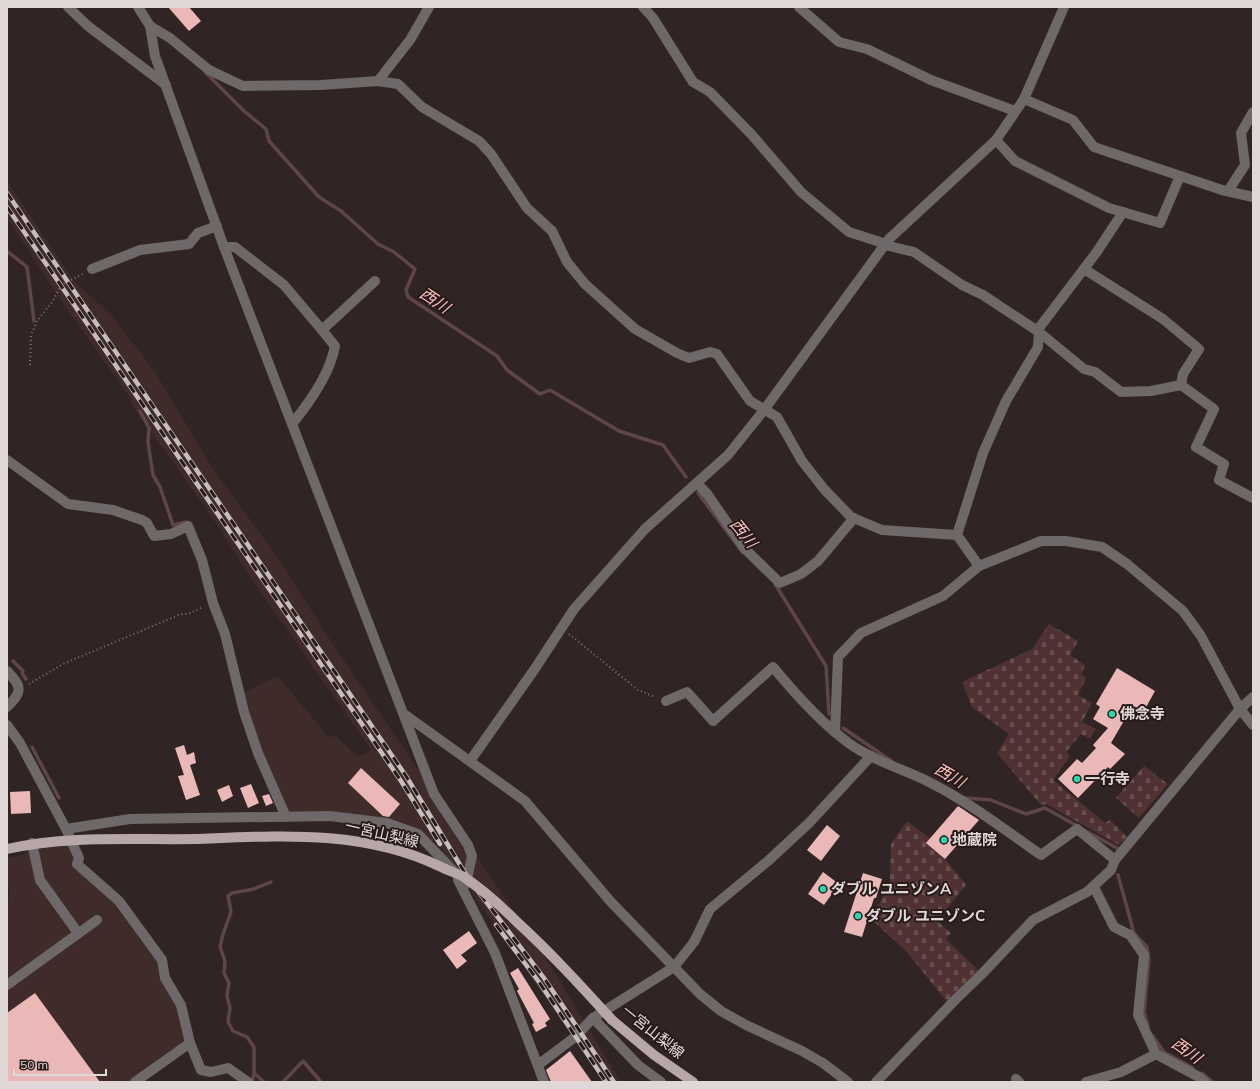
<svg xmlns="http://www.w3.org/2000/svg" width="1260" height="1089" font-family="Mulish,'Noto Sans JP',sans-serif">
	<defs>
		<pattern id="cemetery-stones" width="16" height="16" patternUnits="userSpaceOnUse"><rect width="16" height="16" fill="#513232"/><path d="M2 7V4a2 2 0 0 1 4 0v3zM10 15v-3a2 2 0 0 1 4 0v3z" fill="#6a4f4f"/></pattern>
	</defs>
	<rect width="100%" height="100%" fill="#312424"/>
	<!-- built -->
	<g fill="#3e2b2a">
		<polygon points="7,181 74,281 113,317 155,372 212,467 280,561 331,641 551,966 621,1082 604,1082 437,843 387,823 286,817 240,695 278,676 329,738 333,734 359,757 371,750 259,590 211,516 133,407 129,396 60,299 7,218"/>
		<polygon points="71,840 77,864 119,901 162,960 181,1005 190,1043 135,1082 7,1082 7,926 9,886 7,885 7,858 23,855 32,843"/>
	</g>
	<!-- cemetery -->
	<g fill="url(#cemetery-stones)">
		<polygon points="1049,624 1078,641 1070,655 1085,665 1081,674 1086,678 1078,695 1092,703 1082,722 1096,729 1090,739 1081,734 1066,752 1070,756 1053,780 1105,823 1110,820 1127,837 1119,845 1046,804 1041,805 997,753 1009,734 972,707 962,682 1032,649"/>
		<polygon points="1144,766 1168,784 1139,818 1116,798"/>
		<polygon points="907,821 930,838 927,843 945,859 966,885 937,921 951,933 946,939 982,974 947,1002 907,952 871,919 890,883 891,844"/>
	</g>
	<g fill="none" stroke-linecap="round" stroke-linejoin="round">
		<!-- stream -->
		<g stroke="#5e4546" stroke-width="3.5">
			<polyline points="205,72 244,111 266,129 269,141 319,197 341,211 378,244 394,252 415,269 406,290 408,297 497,356 507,370 540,394 550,390 619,431 663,445 686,477"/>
			<polyline points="7,251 27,267 34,321"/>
			<polyline points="140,411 149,428 148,442 153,475 160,487 173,525 186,522"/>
			<polyline points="698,493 743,553"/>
			<polyline points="775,584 826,666 829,714"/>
			<polyline points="13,661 23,671 22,673 26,679"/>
			<polyline points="843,728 893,762"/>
			<polyline points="32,747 59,798"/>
			<polyline points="966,798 991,800 1026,814 1045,808 1079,827"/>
			<polyline points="1086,831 1117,848"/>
			<polyline points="1118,875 1134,933 1147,947 1149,960 1144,1012 1148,1026"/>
			<polyline points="1152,1035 1164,1052 1193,1068"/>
			<polyline points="254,1073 264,1082"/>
			<polyline points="1202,1073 1213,1082"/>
			<polyline points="252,1082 254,1073 254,1047 247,1037 233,1031 228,1022 230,1008 227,996 229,983 224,973 225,961 220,947 223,934 231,912 228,896 232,893 254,889 271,882"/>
			<polyline points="283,1082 303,1061 321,1082"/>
		</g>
	</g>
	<!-- building -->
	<g fill="#eab9b7">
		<polygon points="168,7 189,7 201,21 189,31"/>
		<polygon points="1117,668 1155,691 1144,711 1140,708 1138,711 1132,707 1111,743 1125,754 1110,769 1108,767 1078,798 1058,779 1077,759 1082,763 1096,748 1093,745 1108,728 1093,719 1100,707 1096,704"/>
		<polygon points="184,745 187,755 194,752 196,763 190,765 200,795 186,800 178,776 184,775 175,748"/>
		<polygon points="361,768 400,804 389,817 383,816 348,783"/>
		<polygon points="251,784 259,803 248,808 240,788"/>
		<polygon points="229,785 233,796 222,802 217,790"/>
		<polygon points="30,791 31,813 11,814 10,792"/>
		<polygon points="269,794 273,803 266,806 262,796"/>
		<polygon points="958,806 979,820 945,859 926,843"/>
		<polygon points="827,825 840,836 821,861 807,850"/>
		<polygon points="823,872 839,884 824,905 808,894"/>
		<polygon points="863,873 882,879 876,898 874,898 862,937 844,932"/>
		<polygon points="469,931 477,943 461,955 467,961 457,969 443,950"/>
		<polygon points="518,968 550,1019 545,1023 547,1026 536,1032 532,1024 534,1023 517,991 519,989 510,973"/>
		<polygon points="35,993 100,1082 7,1082 7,1013"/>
		<polygon points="570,1051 592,1082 551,1082 546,1070"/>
	</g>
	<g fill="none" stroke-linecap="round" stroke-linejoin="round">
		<!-- path -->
		<g stroke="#817675" stroke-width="2" stroke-dasharray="1 3" stroke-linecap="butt">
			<polyline points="30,365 31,335 37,321 53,301 61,285 83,274"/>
			<polyline points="569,634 638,690 655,697"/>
			<polyline points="29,684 63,664 181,614 188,614 203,607"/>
		</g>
		<!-- minor -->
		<g stroke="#6f6868" stroke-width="10">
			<polyline points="68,7 88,26 166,85"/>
			<polyline points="643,7 653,18 693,82 710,92 752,135 801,192 849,232 880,242 885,245 914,252 962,285 983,295 1039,332 1084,369 1095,372 1121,392 1151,391 1181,385 1214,409 1196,447 1224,464 1219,480 1253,498"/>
			<polyline points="799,7 839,42 867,49 931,80 1015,111"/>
			<polyline points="150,26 170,38 209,70 243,86 321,85 378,81 398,84 422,107 479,141 491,154 527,208 552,231 567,262 585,284 635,329 677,353 689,358 710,352 717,354 750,401 777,417 802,461 824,489 851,517 882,530 957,535 979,566"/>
			<polyline points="378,81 410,40 429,7"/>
			<polyline points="1024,99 1073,120 1094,147 1222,190 1253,197"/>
			<polyline points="996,140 1015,161 1109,208 1160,223 1180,176"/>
			<polyline points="1228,191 1245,165 1241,133 1253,112"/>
			<polyline points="224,247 235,247 284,285 322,330 375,281"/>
			<polyline points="92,269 140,250 189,244 198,233 217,226"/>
			<polyline points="1084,269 1163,319 1199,349 1183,374 1181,385"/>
			<path d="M292 424C310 402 330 374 335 346L322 330"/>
			<polyline points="7,460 68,504 113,510 142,520 147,523 154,536 171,534 188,526 202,560 213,603 225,634 244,712 258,753 286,817"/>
			<polyline points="697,483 708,495 745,549 780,583 801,574 818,561 854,518"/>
			<polyline points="957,535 983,453 1006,401 1038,347 1039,328 1096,253 1123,212"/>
			<path d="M7 671C22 687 23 691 7 707"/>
			<path d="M666 701 687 692 713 721 773 667C796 695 821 723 850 744 874 761 903 769 929 782 969 802 1005 830 1041 855L1077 829 1115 860"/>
			<polyline points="404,714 525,801 611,902 700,994 721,1011 746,1025 802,1051 823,1063 848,1082"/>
			<polyline points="7,725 20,743 66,829 79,858 77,864 119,901 162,960 165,978 181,1005 190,1043 135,1082"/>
			<polyline points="835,732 838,657 861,633 943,596 979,566 1041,541 1066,541 1102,547 1127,564 1183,611 1201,636 1240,709 1253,725"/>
			<polyline points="470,761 534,670 574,609 645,529 728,455 764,410 889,239 996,140 1024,99 1064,7"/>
			<polyline points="66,829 130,819 330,816 387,823 418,834 466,884 472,856 468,845 434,794 224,247 155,56 150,26 138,7"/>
			<polyline points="32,843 40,880 78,933"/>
			<polyline points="458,880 495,953 544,1082"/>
			<polyline points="1094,887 1114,927 1130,935 1144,955 1138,1015 1156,1054 1199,1077 1205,1082"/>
			<polyline points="7,985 97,920"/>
			<polyline points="593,1018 638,1065 661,1082"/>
			<polyline points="190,1043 201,1070 211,1072 228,1068 248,1082"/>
			<polyline points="538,1065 575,1037 593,1018 674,967 694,942 710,909 768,861 809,823 871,756"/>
			<polyline points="1016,1079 1019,1082"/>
			<polyline points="876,1082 956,999 982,974 1033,920 1087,892 1111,870 1115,860 1240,709 1253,697"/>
			<polyline points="1086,1082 1121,1072 1156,1054"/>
		</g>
		<!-- major -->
		<g stroke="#b7a8a7" stroke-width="10">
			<path d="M7 849C68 835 133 840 195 839"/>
			<polyline points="612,1020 654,1055 693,1082"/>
		</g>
		<!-- rail casing -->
		<g stroke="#c7bdbc" stroke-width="4.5">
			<g id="rail">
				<polyline points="7,193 406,776 468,878 544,978 614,1082"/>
				<polyline points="7,207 401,781 440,844"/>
				<polyline points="496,925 539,982 606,1082"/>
			</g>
		</g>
		<!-- rail -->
		<use href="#rail" stroke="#271b1a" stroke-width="3" stroke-dasharray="9" stroke-linecap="butt"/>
		<!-- major-bridge -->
		<path stroke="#b7a8a7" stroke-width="10" d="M195 839C278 836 362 829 439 866 447 870 456 873 464 877 483 890 501 906 517 922 551 953 581 986 612 1020"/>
	</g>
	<!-- markers -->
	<g fill="#2dd5ab" stroke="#271b1a" stroke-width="1.5">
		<circle cx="1112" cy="714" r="4"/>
		<circle cx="1077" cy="779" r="4"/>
		<circle cx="944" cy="840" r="4"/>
		<circle cx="823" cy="889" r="4"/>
		<circle cx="858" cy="916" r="4"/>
	</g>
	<g text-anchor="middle" stroke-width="4" stroke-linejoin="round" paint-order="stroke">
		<!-- poi labels -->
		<g font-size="15" font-weight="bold" fill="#e0d7d6" stroke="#271b1a" text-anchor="start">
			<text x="1120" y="719">佛念寺</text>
			<text x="1085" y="784">一行寺</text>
			<text x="952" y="845">地蔵院</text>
			<text x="831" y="894">ダブル ユニゾンA</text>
			<text x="866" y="921">ダブル ユニゾンC</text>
		</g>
		<!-- street labels -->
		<g font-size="15" fill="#e0d7d6" stroke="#271b1a">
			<text transform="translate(382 834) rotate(13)" y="5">一宮山梨線</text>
			<text transform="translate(653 1032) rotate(39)" y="5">一宮山梨線</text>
		</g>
		<!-- water labels -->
		<g font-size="16" font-style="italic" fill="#fdc1bf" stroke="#271b1a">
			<text transform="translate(435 300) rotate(34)" y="6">西川</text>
			<text transform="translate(744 533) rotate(51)" y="6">西川</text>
			<text transform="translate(950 775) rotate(30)" y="6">西川</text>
			<text transform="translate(1187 1050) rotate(35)" y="6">西川</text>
		</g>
	</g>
	<!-- border -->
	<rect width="1260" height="1089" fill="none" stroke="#e0d7d6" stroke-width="16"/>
	<!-- scale -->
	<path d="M14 1069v6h92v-6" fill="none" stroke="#e0d7d6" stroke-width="2"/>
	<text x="20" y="1069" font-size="12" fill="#e0d7d6" stroke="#271b1a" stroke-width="3" paint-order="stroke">50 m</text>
</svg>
